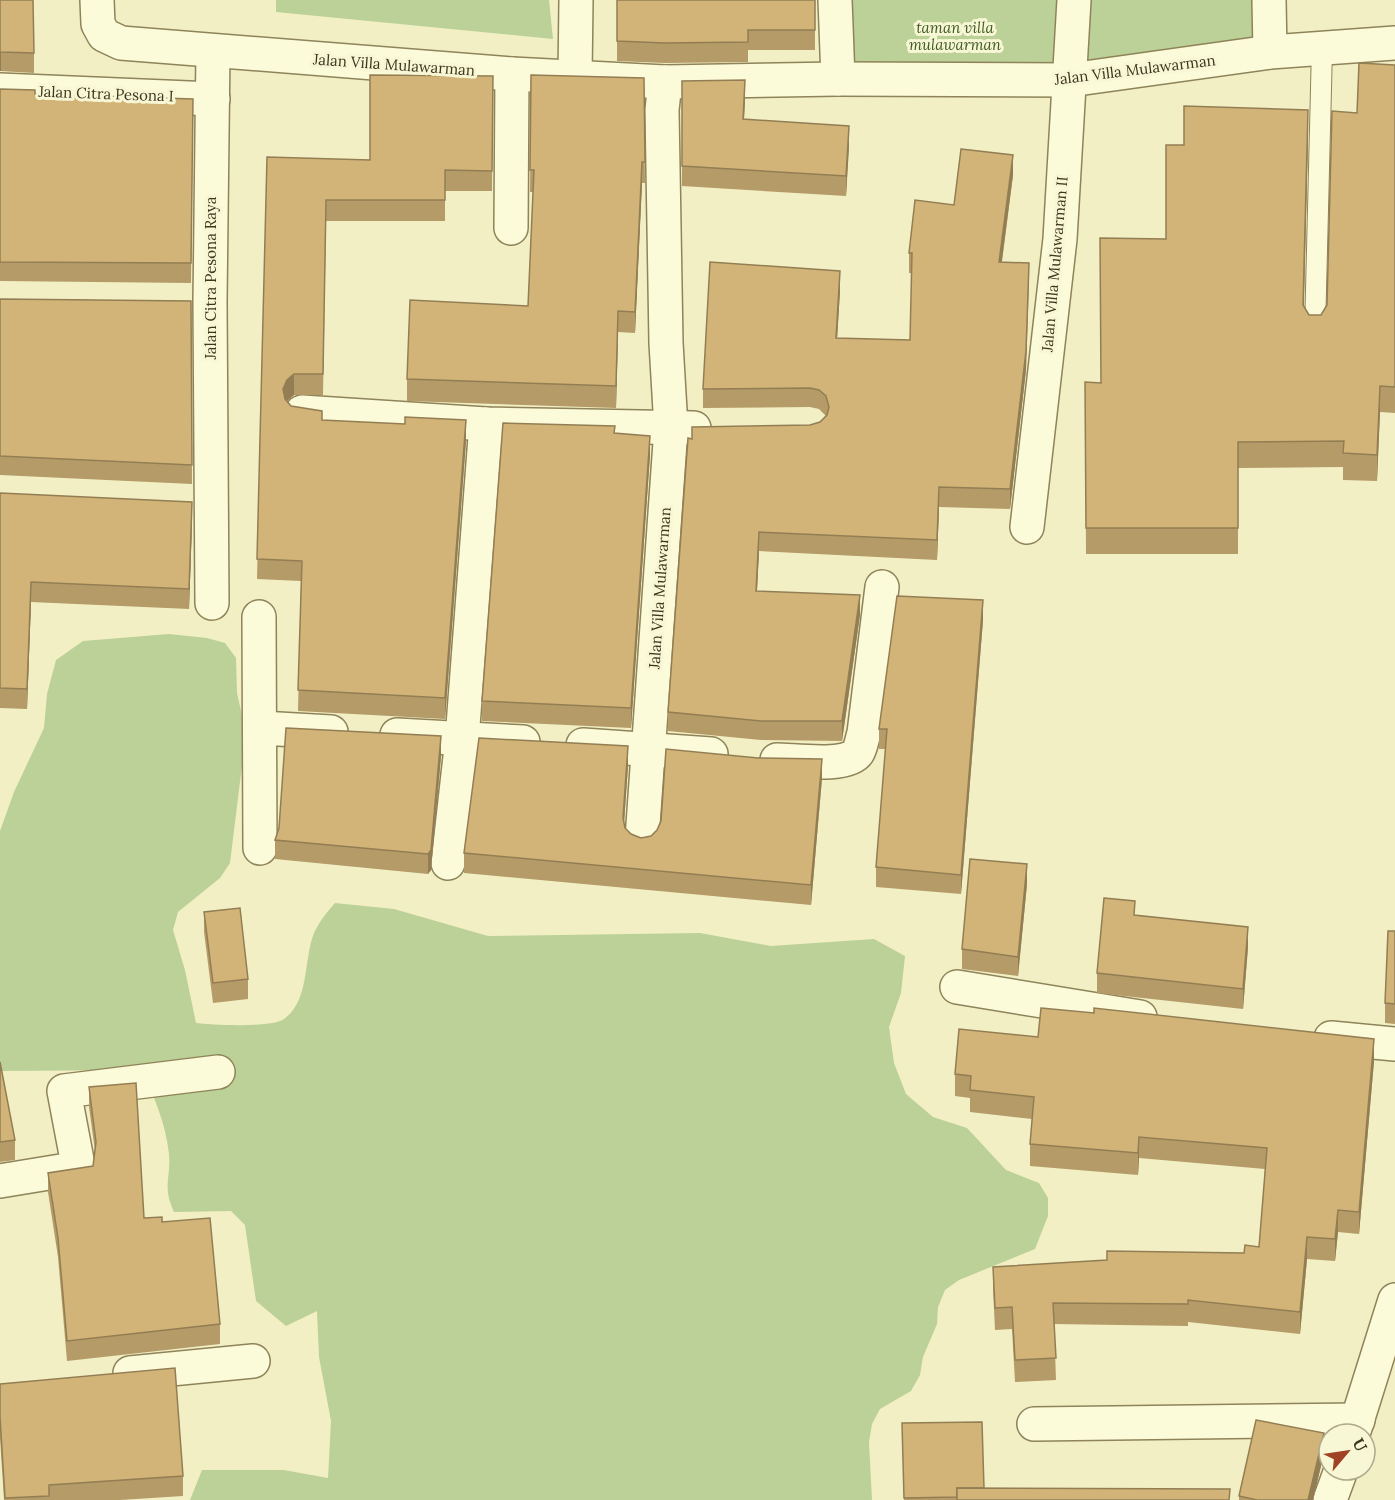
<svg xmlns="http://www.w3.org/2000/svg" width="1395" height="1500" font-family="Lora,serif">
	<rect width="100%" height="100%" fill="#f2efc5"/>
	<!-- green -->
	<g fill="#bcd197">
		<polygon points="276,0 549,0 553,39 276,12"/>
		<polygon points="842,0 1067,0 1063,73 845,71"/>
		<polygon points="1081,0 1277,0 1281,39 1077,71"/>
		<path d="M169 634 207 638 225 643 236 658 237 693 246 733 230 863 220 878 178 912 173 930 185 970 196 1023C212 1025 272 1028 284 1019 310 1000 303 961 314 933 319 922 327 912 335 903L394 909 488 936 700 933 771 946 874 939 905 956 901 993 889 1027 894 1063 906 1094 933 1117 967 1128 1006 1170 1039 1183 1048 1198V1216L1035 1249 959 1280 945 1290 938 1307 937 1324 923 1357 920 1375 911 1391 880 1409 872 1424 869 1442 872 1500H190L202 1470H284L328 1478 331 1421 319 1357 317 1311 286 1326 256 1301 245 1225 231 1211 174 1212C162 1186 171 1179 169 1154 166 1124 154 1097 142 1070L0 1071V831L14 792 44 728 47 694 56 660 83 641Z"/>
	</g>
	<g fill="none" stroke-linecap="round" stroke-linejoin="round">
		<!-- service casing -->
		<g stroke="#8e8359" stroke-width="22">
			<polyline id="service" points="1315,331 1322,48"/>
		</g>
		<!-- minor casing -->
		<g stroke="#8e8359" stroke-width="36">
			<g id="minor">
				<polyline points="97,0 98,24 104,35 121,43 512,74 665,82 838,79 1070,80 1270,52 1395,43"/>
				<polyline points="835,0 838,79"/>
				<polyline points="1269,0 1270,52"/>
				<polyline points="575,76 576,0"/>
				<polyline points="0,90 213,99"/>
				<polyline points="511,228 512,74"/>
				<polyline points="302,412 486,424 694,428"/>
				<polyline points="1027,527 1060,239 1074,0"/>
				<polyline points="212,603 210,302 213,51"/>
				<polyline points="259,617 260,848"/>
				<polyline points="261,728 331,732"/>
				<polyline points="397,735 523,742"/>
				<polyline points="583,745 711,754"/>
				<path d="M777 760C795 760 848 768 858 752 861 747 862 739 864 733L882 587"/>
				<polyline points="642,839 671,428 666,343 662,110 665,82"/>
				<polyline points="448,863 462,739 486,424"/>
				<polyline points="957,987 1140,1017"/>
				<polyline points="1331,1038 1395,1044"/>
				<polyline points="0,1181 73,1169 78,1165 64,1091 218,1072"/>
				<polyline points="130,1373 253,1361"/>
				<polyline points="1034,1424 1358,1420"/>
			</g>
		</g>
		<!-- tertiary casing -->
		<g stroke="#8e8359" stroke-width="36">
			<g id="tertiary">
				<polyline points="1353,1434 1395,1300"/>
				<polyline points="1330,1500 1341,1470"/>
			</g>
		</g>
		<!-- service -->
		<use href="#service" stroke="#fbfad9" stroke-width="20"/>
		<!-- minor -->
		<use href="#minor" stroke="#fbfad9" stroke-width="33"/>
		<!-- tertiary -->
		<use href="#tertiary" stroke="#fbfad9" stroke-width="33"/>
	</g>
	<!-- wall -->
	<g fill="#b59b67">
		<polygon points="0,0 34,53 34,73 0,71"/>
		<polygon points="617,0 815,0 815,50 748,50 748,62 665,63 617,61"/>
		<polygon points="1395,65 1395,413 1380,412 1377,481 1343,480 1343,467 1238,468 1238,554 1086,554 1085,382 1101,383 1166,239 1308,136 1304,306 1309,315 1321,315 1327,305 1357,113"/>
		<polygon points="531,75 644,78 645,183 642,183 635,333 618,332 616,408 407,401 407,379 528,306 533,192 530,192"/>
		<polygon points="493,76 492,191 445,191 445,221 326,221 323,395 294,395 287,401 291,406 322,420 466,441 445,719 298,711 301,581 257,579 267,157 370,160"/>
		<polygon points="682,81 745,99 744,120 849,146 846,196 682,186"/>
		<polygon points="0,89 35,94 193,99 191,283 0,281"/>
		<polygon points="1013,175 1002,262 1029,283 1026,370 1010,509 939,507 937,560 759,551 757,591 860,615 842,741 761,740 668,731 668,712 692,439 810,425 820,422 826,416 819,409 810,407 703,408 703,389 840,291 837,338 910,340 912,273 909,273 909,253 954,205"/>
		<polygon points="0,299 191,301 192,484 0,475"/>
		<polygon points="615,433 650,455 631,728 482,721 482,701"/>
		<polygon points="0,493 192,522 189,609 31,602 27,709 0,708"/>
		<polygon points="983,620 961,894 876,887 876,867 886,749 879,749 879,729"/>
		<polygon points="441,756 431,870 428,874 275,859 275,840"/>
		<polygon points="628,766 624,823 625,828 631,834 641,838 651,836 822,778 811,905 464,873 464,853"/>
		<polygon points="1027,884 1018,976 962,969 962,949"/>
		<polygon points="204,912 248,979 248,999 213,1003 204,932"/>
		<polygon points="1135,916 1248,947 1243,1009 1097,993 1097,973"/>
		<polygon points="1395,931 1395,1024 1385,1023 1385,1003"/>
		<polygon points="1038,1037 1374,1061 1359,1234 1338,1232 1335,1261 1307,1259 1300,1334 1188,1322 1188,1326 1054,1324 1056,1380 1015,1382 1012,1329 995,1330 993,1289 993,1267 1244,1253 1259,1247 1265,1169 1139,1158 1138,1175 1030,1166 1030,1144 1032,1119 970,1112 970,1098 955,1096 955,1074"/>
		<polygon points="0,1062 15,1140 15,1160 0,1162"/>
		<polygon points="89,1087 144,1218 162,1222 220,1324 220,1344 67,1361 58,1257 48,1192 48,1173 93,1166 95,1151 89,1107"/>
		<polygon points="0,1384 183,1476 183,1496 120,1500 4,1500 0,1437"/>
		<polygon points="902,1423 984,1488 1230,1500 904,1500"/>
		<polygon points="1324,1453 1313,1500 1239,1500 1239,1496"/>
	</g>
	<!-- shaded-wall -->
	<g fill="#937e54">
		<polygon points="1,51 1,71 0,71 0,52"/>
		<polygon points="745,80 745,99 743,139 743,119"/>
		<polygon points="1308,110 1308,136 1303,331 1303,305"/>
		<polygon points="849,126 849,146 846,196 846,176"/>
		<polygon points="1013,155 1013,175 999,282 999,262"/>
		<polygon points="642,162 642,183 635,333 635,312"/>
		<polygon points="1029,263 1026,370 1010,509 1010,489"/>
		<polygon points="840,271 840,291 836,357 836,338"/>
		<polygon points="618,311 618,332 616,408 616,386"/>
		<polygon points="294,374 294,395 287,401 283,410 283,389 287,380"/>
		<polygon points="1380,386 1380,412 1377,481 1377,455"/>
		<polygon points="466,420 466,441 445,719 445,698"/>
		<polygon points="650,436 650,455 631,728 631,708"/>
		<polygon points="939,487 939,507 937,560 937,540"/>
		<polygon points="192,502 192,522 189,609 189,589"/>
		<polygon points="759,532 759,551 756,610 756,591"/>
		<polygon points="31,582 31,602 27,709 27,689"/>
		<polygon points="860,595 860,615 842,741 842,721"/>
		<polygon points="983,600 983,620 961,894 961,875"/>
		<polygon points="441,736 441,756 431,870 428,874 428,854"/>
		<polygon points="628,746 628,766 623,838 623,818"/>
		<polygon points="822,759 822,778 811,905 811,885"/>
		<polygon points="1027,864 1027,884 1018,976 1018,957"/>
		<polygon points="1248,927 1248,947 1243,1009 1243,989"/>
		<polygon points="1374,1039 1374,1061 1359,1234 1359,1212"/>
		<polygon points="1139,1137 1139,1158 1138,1175 1138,1153"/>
		<polygon points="1338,1210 1338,1232 1335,1261 1335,1239"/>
		<polygon points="1307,1237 1307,1259 1300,1334 1300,1312"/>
		<polygon points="1324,1433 1324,1453 1313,1500 1308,1500"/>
	</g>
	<!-- building -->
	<g fill="#d2b478" stroke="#937e54" stroke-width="1.5">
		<polygon points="0,0 33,0 34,53 0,52"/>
		<polygon points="617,0 815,0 815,30 748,30 748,42 665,43 617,41"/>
		<polygon points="1359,63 1395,65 1395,387 1380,386 1377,455 1343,453 1344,441 1238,442 1238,528 1086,528 1085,382 1101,383 1100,238 1166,239 1166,145 1184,145 1184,106 1308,110 1303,305 1309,315 1321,315 1327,305 1332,111 1357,113"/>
		<polygon points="370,75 493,76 492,171 445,170 445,200 326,200 323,374 294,374 287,380 283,389 285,399 291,406 322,411 322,420 405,424 405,417 466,420 445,698 298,690 302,561 257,559 267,157 370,160"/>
		<polygon points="531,75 644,78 645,162 642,162 635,312 618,311 616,386 407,379 410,300 528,306 534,170 530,170"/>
		<polygon points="745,80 743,119 849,126 846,176 682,166 682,81"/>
		<polygon points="0,89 35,90 35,94 193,99 191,263 0,262"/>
		<polygon points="961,149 1013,155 999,262 1029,263 1026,351 1010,489 939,487 937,540 759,532 756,591 860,595 842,721 761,721 668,712 688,438 692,439 692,427 810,425 820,422 827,415 829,407 826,396 819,390 810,388 703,389 710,262 840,271 836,338 910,340 912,253 909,253 915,200 954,205"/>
		<polygon points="0,299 191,301 192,465 0,456"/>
		<polygon points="503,423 615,426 614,433 650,436 631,708 482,701"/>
		<polygon points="0,493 192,502 189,589 31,582 27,689 0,688"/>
		<polygon points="897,596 983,600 961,875 876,867 887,729 879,729"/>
		<polygon points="286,728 441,736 431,850 428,854 275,840 279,828"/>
		<polygon points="479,738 628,746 623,818 625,828 631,834 641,838 651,836 657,830 661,821 666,749 758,758 822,759 811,885 464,853"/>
		<polygon points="970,859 1027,864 1018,957 962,949"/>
		<polygon points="1104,898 1135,901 1134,915 1248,927 1243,989 1097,973"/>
		<polygon points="240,908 248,979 213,983 204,912"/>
		<polygon points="1388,931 1395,931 1395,1004 1385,1003"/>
		<polygon points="1041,1008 1094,1013 1094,1008 1374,1039 1359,1212 1338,1210 1335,1239 1307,1237 1300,1312 1188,1300 1188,1304 1053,1303 1056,1358 1015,1360 1012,1307 995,1308 993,1267 1107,1260 1107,1251 1244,1253 1245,1245 1259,1247 1267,1148 1139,1137 1138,1153 1030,1144 1034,1097 970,1090 971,1076 955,1074 959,1029 1038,1037"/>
		<polygon points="0,1062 15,1140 0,1142"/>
		<polygon points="136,1083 144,1218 162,1217 162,1222 210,1218 220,1324 67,1341 58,1238 48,1173 93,1166 96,1142 89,1087"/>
		<polygon points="175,1368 183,1476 49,1485 49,1496 5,1498 0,1417 0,1384"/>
		<polygon points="1256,1420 1324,1433 1308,1500 1257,1500 1239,1496"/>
		<polygon points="982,1422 984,1488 957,1488 957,1497 904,1498 902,1423"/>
		<polygon points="957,1488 1230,1489 1229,1500 957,1500"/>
	</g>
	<g text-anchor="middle" stroke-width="6" stroke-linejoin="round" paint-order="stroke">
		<!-- park labels -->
		<g font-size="15" font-style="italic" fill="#3f5b23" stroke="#f8f7d5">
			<text x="955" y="33">taman villa<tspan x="955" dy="17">mulawarman</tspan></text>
		</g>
		<!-- street labels -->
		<g font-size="15" fill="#3d351e" stroke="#f8f7d5">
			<text transform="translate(394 65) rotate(4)" y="5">Jalan Villa Mulawarman</text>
			<text transform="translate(1135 70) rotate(-7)" y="5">Jalan Villa Mulawarman</text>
			<text transform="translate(106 94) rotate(2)" y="5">Jalan Citra Pesona I</text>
			<text transform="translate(1055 264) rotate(-85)" y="5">Jalan Villa Mulawarman II</text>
			<text transform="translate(211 278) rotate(-90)" y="5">Jalan Citra Pesona Raya</text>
			<text transform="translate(660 588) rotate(-86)" y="5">Jalan Villa Mulawarman</text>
		</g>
	</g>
	<!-- north arrow -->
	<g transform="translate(1347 1452) rotate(61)"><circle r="28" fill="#f8f7d5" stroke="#ada98c" stroke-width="1.5"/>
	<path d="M0-4.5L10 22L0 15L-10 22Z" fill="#a24224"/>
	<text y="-9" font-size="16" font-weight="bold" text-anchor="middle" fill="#3d351e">U</text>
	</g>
</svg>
